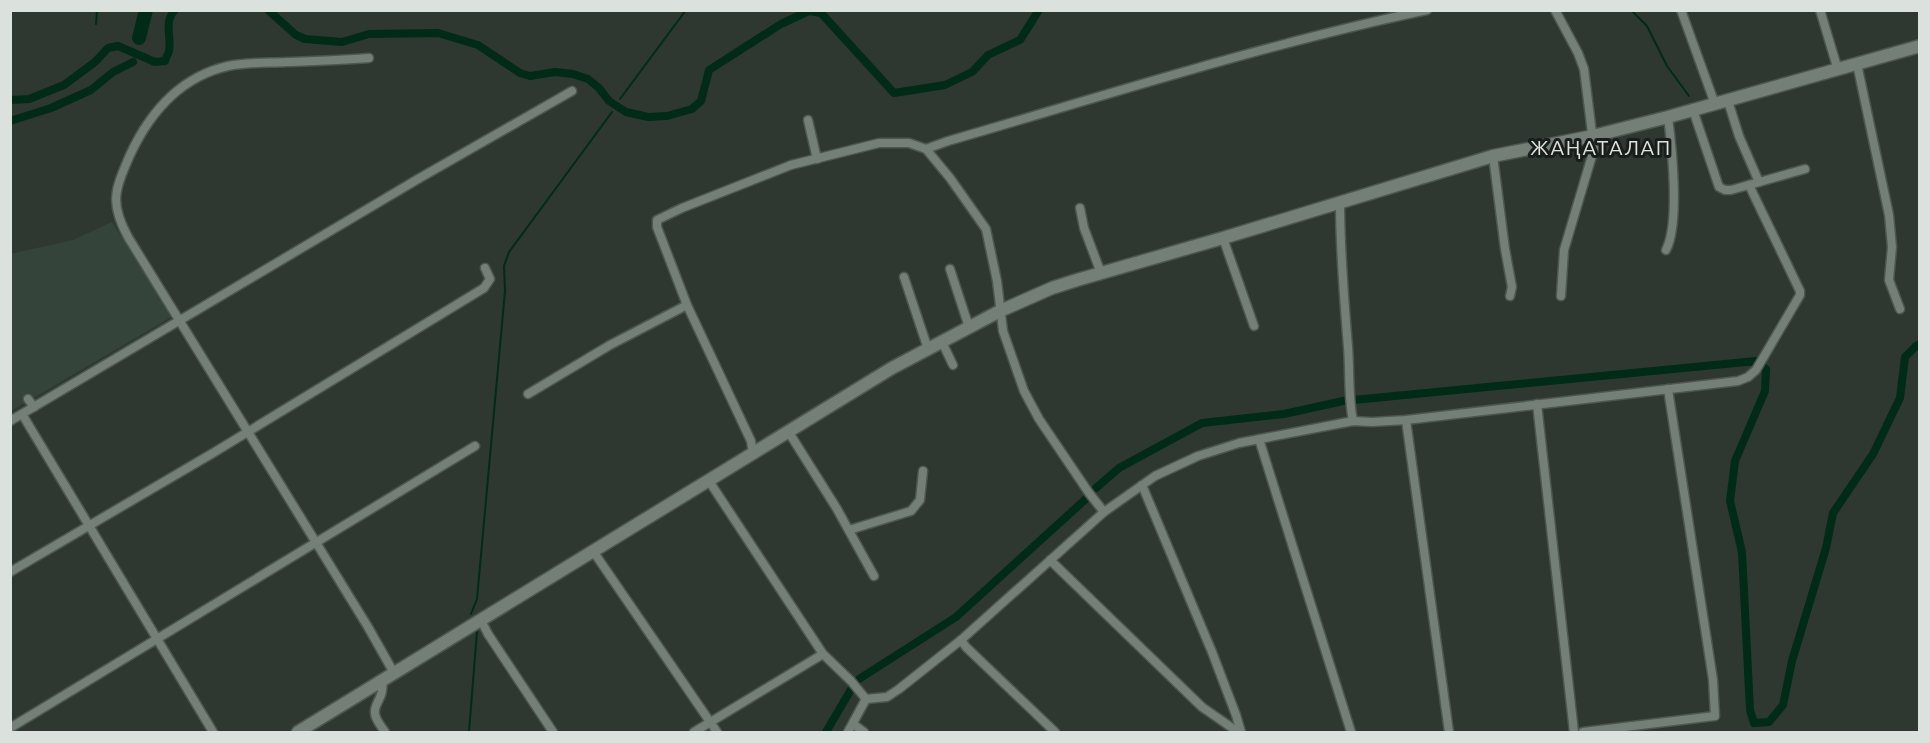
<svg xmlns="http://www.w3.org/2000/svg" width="1930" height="743" font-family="Ubuntu,sans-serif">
	<rect width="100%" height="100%" fill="#2e3831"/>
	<!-- built -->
	<polygon fill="#34443a" points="112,222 173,316 11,411 10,254 73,240"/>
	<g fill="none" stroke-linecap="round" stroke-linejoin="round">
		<!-- stream -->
		<g stroke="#002b16" stroke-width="2">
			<polyline points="1631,10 1647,26 1667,66 1689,96"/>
			<polyline points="96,24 97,10"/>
			<polyline points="620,99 686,10"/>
			<polyline points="471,614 477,599 505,291 504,266 509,252 612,112"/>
			<polyline points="469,732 477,631"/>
		</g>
		<!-- canal -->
		<g stroke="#002b16" stroke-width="8">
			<polyline points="268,10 296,35 305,39 342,42 369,34 438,33 478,45 520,73 530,76 555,72 573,74 588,79 599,88 609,101 626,112 648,117 667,116 692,109 701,101 709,70 781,24 809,11 821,13 894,93 945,85 972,72 988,55 1020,40 1039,10"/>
			<path d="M10 100 29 99 64 85 95 62 108 48 118 46 155 62 165 61C165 60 169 52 169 51 172 37 163 22 175 10"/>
			<polyline points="10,121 51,108 91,90 113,72 133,62"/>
			<polyline points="1096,488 1119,468 1202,423 1284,414 1343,401 1756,361 1766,369 1765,391 1735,461 1730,501 1742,552 1750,710 1754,723 1769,722 1783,705 1792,661 1826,548 1833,513 1873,454 1900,398 1905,357 1916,346 1920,344"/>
			<polyline points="859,679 956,617 1088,497"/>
			<polyline points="826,732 853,686"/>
		</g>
		<!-- river -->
		<polyline stroke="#002b16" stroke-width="14" points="139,38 146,10"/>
		<!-- minor casing -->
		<g stroke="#4d5650" stroke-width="11">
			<g id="minor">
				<polyline points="1555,10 1578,53 1584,69 1594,149 1564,250 1561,296"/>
				<polyline points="1681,10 1715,104"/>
				<polyline points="1820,10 1838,70"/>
				<path d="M369 58C342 60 314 61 287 62 268 63 247 62 228 66 180 77 150 112 130 155 115 190 109 202 128 237L368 627 394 673"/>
				<polyline points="1857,64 1889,215 1892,247 1889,280 1900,309"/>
				<polyline points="1728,101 1739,136 1759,182"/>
				<polyline points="1693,110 1719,187 1725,190 1731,190 1805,169"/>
				<polyline points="808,120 817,159"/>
				<path d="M926 149 948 141C1107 95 1265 44 1427 10"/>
				<polyline points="1493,156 1505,249 1512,287 1510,296"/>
				<path d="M1340 203C1340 251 1344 299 1348 347 1350 372 1348 397 1353 421"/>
				<polyline points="1080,208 1084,228 1101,273"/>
				<polyline points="1223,238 1254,326"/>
				<path d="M1666 250C1680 223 1672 148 1668 117"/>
				<polyline points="950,269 969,327"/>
				<polyline points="904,277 928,349"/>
				<polyline points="942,342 953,365"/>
				<polyline points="528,394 610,345 687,305"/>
				<polyline points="28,399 34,407"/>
				<polyline points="1537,404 1574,732"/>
				<polyline points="22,414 213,732"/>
				<polyline points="1406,420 1449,732"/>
				<polyline points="10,421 418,179 572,91"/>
				<polyline points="788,431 837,509 874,576"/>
				<polyline points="1259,439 1351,732"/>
				<polyline points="753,453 751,441 687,305 657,227 657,220 682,208 791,165 879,143 909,143 926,149 950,178 986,229 997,281 1003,331 1024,391 1039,419 1089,493 1104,512"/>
				<polyline points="709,481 823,654 851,681 866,699 887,697 899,689 961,640 1104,512 1155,476 1198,456 1239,443 1353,421 1372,422 1406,420 1738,381 1748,377 1756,370 1800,295 1800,291 1749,185"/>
				<polyline points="1142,485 1212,652 1236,715 1241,732"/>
				<polyline points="849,530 911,511 920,500 923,471"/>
				<polyline points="593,551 717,732"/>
				<polyline points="1050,560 1202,707 1238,732"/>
				<polyline points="10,572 213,453 484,288 490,279 485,268"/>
				<polyline points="481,620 488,634 553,732"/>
				<polyline points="961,640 966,647 1055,732"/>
				<path d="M382 681C385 698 373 703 375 714 376 721 382 727 385 732"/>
				<polyline points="853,724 864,732"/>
				<polyline points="10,728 475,446"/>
				<polyline points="694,732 823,654"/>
				<polyline points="848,732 866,699"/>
				<polyline points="1583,732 1715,716 1713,680 1668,389"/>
			</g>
		</g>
		<!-- secondary casing -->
		<g stroke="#4d5650" stroke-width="15">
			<polyline id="secondary" points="298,732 892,368 1000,311 1052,288 1077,280 1223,238 1493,156 1593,136 1668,117 1920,46"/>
		</g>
		<!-- minor -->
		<use href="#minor" stroke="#737f77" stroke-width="8"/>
		<!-- secondary -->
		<use href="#secondary" stroke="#737f77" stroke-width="12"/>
	</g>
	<g text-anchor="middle" stroke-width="6" stroke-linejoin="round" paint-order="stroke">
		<!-- quarter labels -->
		<g font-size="21" letter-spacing="1.5" fill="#dbe2dd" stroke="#191e1b">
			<text x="1601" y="155">ЖАҢАТАЛАП</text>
		</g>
	</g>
	<!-- border -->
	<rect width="1930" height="743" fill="none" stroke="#dbe2dd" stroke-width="24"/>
</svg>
